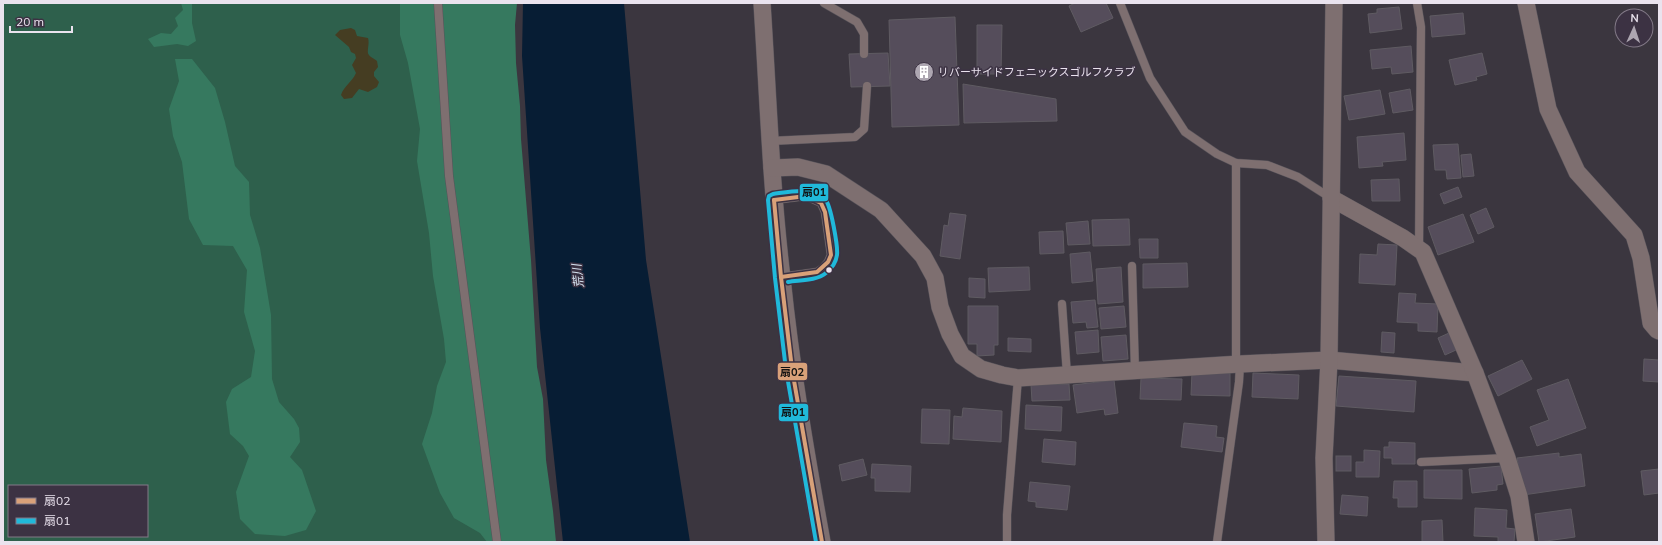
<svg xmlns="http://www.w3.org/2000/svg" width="1662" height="545" font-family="Mulish,'Noto Sans JP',sans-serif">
	<rect width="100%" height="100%" fill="#3b363f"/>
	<!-- green -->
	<path fill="#2e604c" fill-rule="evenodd" d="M3 3H429L489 542H3ZM9 486H147V536H9Z"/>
	<!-- forest -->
	<g fill="#36795f">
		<polygon points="181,3 192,3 192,23 196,41 188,46 177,44 154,47 148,39 161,33 171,34 178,26 175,18 183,10"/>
		<polygon points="400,3 517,3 515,25 516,63 520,106 521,139 531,260 537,367 543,399 546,460 553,511 556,542 487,542 480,533 454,518 440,493 422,444 432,413 437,386 446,362 444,339 433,276 429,233 417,161 420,129 408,63 400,35"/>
		<polygon points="175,59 192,59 215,88 225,122 235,166 249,182 250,215 260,248 271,315 272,379 279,402 294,419 299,428 300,442 290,457 302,470 316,511 306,530 285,536 255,534 240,519 236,492 249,456 243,446 230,434 226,402 232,389 251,377 255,351 244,312 247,270 233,246 203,245 189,219 182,162 173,136 169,109 179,81"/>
	</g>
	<!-- sand -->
	<path fill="#453d22" d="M351 28 355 30 357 36 368 38C370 44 366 52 369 55 370 57 375 59 377 61L378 67 374 72V76L379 82 377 87 368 92 359 89 352 98 344 99 341 95C344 86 352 82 356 73L352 65 356 58 355 54 351 52 349 47 335 35 340 30Z"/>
	<!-- water -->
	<polygon fill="#071d34" points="523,3 624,3 646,260 690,542 563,542 540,328 522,56"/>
	<!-- building -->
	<g fill="#554d5b" stroke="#5f5b62">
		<polygon points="1075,3 1106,3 1113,18 1081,32 1069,6"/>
		<polygon points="1399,7 1402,29 1370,33 1368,14 1377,13 1377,9"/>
		<polygon points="1463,13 1465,34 1432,37 1430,16"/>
		<polygon points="955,17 959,125 892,127 889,20"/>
		<polygon points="977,25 1002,25 1001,74 977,74"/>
		<polygon points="1411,46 1413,72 1392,74 1391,67 1372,69 1370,50"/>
		<polygon points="888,53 890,86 851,87 849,54"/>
		<polygon points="1482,53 1487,74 1476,77 1477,80 1455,85 1449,60"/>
		<polygon points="963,84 1056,99 1057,121 964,123"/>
		<polygon points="1410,89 1413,110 1393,113 1389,93"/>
		<polygon points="1380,90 1385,114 1349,120 1344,96"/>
		<polygon points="1404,133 1406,160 1382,162 1383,166 1359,168 1357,137"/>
		<polygon points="1458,144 1461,178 1447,179 1446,170 1435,170 1433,145"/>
		<polygon points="1471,154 1474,176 1463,177 1461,155"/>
		<polygon points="1399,179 1400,201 1372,201 1371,180"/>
		<polygon points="1458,187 1462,197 1444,204 1440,194"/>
		<polygon points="1486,208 1494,227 1478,234 1470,215"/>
		<polygon points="950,213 966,215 960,259 940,256 944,225 948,226"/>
		<polygon points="1463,214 1474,242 1438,255 1428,227"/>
		<polygon points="1129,219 1130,245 1093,246 1092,220"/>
		<polygon points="1088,221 1090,244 1068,245 1066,223"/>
		<polygon points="1063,231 1064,253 1040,254 1039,232"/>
		<polygon points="1139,239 1158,239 1158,258 1140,258"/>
		<polygon points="1378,244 1397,245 1395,285 1359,283 1360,254 1377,255"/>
		<polygon points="1090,252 1093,281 1072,283 1070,254"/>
		<polygon points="1187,263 1188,287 1143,288 1143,264"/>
		<polygon points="1029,267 1030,290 989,292 988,268"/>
		<polygon points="1121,267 1123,302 1098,304 1096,269"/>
		<polygon points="969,278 985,279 985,298 969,297"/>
		<polygon points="1399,293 1416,294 1415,303 1438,304 1437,332 1418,331 1418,323 1397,322"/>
		<polygon points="1095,300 1098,327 1087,328 1086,322 1073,323 1071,302"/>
		<polygon points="968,306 998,306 998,345 994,345 994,355 977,356 977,344 968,344"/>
		<polygon points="1124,306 1126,327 1101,329 1099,308"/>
		<polygon points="1098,330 1099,352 1077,354 1075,332"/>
		<polygon points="1382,332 1395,333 1394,353 1381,352"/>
		<polygon points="1449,333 1456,350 1445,355 1438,338"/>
		<polygon points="1126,335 1128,359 1103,361 1101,337"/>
		<polygon points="1008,338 1031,339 1031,352 1008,351"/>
		<polygon points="1644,359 1659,360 1659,382 1643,381"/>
		<polygon points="1522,360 1532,379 1498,396 1488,376"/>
		<polygon points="1192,372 1230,373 1230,396 1191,395"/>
		<polygon points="1253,373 1299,375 1298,399 1252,397"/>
		<polygon points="1339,376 1416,381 1414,412 1336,406"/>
		<polygon points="1141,378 1182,379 1181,400 1140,399"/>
		<polygon points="1568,379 1586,428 1537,446 1530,427 1549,420 1537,390"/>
		<polygon points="1114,380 1118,413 1105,415 1104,409 1077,413 1073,385"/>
		<polygon points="1069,384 1070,400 1032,401 1031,385"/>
		<polygon points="1026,405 1062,407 1061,431 1025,429"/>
		<polygon points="963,408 1002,411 1001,442 953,439 954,416 962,417"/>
		<polygon points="922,409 950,410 949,444 921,443"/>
		<polygon points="1184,423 1217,426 1216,437 1224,438 1222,452 1181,447"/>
		<polygon points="1044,439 1076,442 1075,465 1042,462"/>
		<polygon points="1389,442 1415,443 1415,464 1392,464 1392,458 1384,458 1384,447 1389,447"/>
		<polygon points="1364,450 1380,451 1379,477 1356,477 1356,462 1364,462"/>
		<polygon points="1559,453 1559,457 1581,454 1585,486 1523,495 1517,458"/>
		<rect x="1336" y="456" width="15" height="15"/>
		<polygon points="863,459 867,475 842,481 839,465"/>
		<polygon points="872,464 911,466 910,492 875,491 875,478 871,478"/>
		<polygon points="1501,466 1503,484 1497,485 1497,490 1472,493 1469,469"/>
		<polygon points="1659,469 1659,493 1644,495 1641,471"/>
		<polygon points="1424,470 1462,470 1462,499 1424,498"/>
		<polygon points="1394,481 1417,481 1417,507 1398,507 1398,498 1393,498"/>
		<polygon points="1030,482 1070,486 1067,510 1036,507 1036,502 1028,501"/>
		<polygon points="1342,495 1368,497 1367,516 1340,514"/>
		<polygon points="1475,508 1507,510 1506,528 1515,529 1514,542 1498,542 1498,537 1474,536"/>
		<polygon points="1571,509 1575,537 1539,542 1535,514"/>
		<polygon points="1442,520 1443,542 1422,542 1422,521"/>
	</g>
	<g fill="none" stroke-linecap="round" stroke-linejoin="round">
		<!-- lane casing -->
		<g stroke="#57535a" stroke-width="9">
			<g id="lane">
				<polyline points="438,3 449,176 497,542"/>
				<polyline points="824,3 857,22 864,34 864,54"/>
				<polyline points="1120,3 1150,78 1185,132 1217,154 1236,163 1267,165 1298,177 1331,198"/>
				<polyline points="1417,3 1421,27 1419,248"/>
				<polyline points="770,141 855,137 864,129 867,86"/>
				<polyline points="774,200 806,196 821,203 825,212 831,255 828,262 823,268 817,272 781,277"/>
				<polyline points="1132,266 1135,371"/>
				<polyline points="1062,304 1067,375"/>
				<polyline points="1236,364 1236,163"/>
				<polyline points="1421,462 1507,458"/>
				<polyline points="1007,542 1007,515 1018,378"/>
				<polyline points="1217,542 1239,382 1240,364"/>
			</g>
		</g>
		<!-- street casing -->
		<g stroke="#57535a" stroke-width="18">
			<g id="street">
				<path d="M762 3C768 95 771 187 782 278 791 367 806 454 822 542"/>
				<polyline points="1526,3 1548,109 1577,172 1634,235 1641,258 1651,323 1657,330 1659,331"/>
				<polyline points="772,168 798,167 826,174 881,210 923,256 935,278 940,307 950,334 962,356 981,369 1002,375 1018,378 1240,364 1329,360 1475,373"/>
				<polyline points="1331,198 1403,238 1423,252 1475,373 1507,458 1519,496 1526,542"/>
				<polyline points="1326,542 1324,458 1329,360 1334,3"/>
			</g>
		</g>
		<!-- lane -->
		<use href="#lane" stroke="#7e6f70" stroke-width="8"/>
		<!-- street -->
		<use href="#street" stroke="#7e6f70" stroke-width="17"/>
		<!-- bus-1 casing -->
		<g stroke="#3c3243" stroke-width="7">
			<g id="bus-1">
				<polyline points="774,200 781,277 792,369 822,542"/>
				<polyline points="774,200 806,196 821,203 825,212 831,255 828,262 817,272 781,277"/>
			</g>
		</g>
		<!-- bus-2 casing -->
		<g stroke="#3c3243" stroke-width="7">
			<path id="bus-2" d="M788 282C800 280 816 281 826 273 831 269 836 262 837 255 838 247 831 205 825 199 813 186 788 192 773 194L769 196 768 200 775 278 786 370 816 542"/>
		</g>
		<!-- bus-1 -->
		<use href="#bus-1" stroke="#d9a179" stroke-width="4"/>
		<!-- bus-2 -->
		<use href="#bus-2" stroke="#20b9da" stroke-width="4"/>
	</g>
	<!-- icons -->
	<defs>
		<g id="building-disc" transform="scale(1)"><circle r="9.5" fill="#ada6b1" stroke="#3c3243"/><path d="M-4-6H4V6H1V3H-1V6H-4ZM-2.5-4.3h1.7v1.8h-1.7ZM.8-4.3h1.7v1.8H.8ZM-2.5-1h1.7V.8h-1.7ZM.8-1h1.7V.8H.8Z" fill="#fff"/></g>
	</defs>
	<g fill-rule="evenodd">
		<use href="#building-disc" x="924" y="72"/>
	</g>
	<!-- markers -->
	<circle fill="#eae3ee" stroke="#3c3243" stroke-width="1.5" cx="829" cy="270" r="3.5"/>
	<g text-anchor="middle" stroke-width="3" stroke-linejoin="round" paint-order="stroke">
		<!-- poi labels -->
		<g font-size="11" fill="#eae3ee" stroke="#3c3243" text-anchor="start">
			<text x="938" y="76">リバーサイドフェニックスゴルフクラブ</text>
		</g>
		<!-- water labels -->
		<g font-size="12" font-style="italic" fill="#d4e2f0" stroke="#3c3243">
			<text transform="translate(578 276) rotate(-97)" y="4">荒川</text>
		</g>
	</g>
	<g stroke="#3c3243" stroke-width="1.5">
		<rect x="799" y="183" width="30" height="19" rx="4" fill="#20b9da"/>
		<rect x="777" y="362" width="31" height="19" rx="4" fill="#d9a179"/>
		<rect x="778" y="403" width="31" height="19" rx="4" fill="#20b9da"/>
	</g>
	<g font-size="11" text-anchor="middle" font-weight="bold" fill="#111">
		<text x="814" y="196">扇01</text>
		<text x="792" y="376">扇02</text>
		<text x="793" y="416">扇01</text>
	</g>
	<!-- border -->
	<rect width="1662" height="545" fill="none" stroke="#eae3ee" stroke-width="8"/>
	<!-- legend -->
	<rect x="8" y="485" width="140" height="52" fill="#3c3243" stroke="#827987"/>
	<rect x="16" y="498" width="20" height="6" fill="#d9a179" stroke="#827987"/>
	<text x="44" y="505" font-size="12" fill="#eae3ee">扇02</text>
	<rect x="16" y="518" width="20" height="6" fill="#20b9da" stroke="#827987"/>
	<text x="44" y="525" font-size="12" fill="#eae3ee">扇01</text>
	<!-- north arrow -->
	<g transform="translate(1634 28) rotate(3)"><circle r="19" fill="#3c3243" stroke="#827987"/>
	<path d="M0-3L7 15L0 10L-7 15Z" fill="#ada6b1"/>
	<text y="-6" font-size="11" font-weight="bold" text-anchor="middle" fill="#eae3ee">N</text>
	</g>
	<!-- scale -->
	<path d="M10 26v6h62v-6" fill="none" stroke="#eae3ee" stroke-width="2"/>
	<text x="16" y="26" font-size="12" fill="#eae3ee" stroke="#3c3243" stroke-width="3" paint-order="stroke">20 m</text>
</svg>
